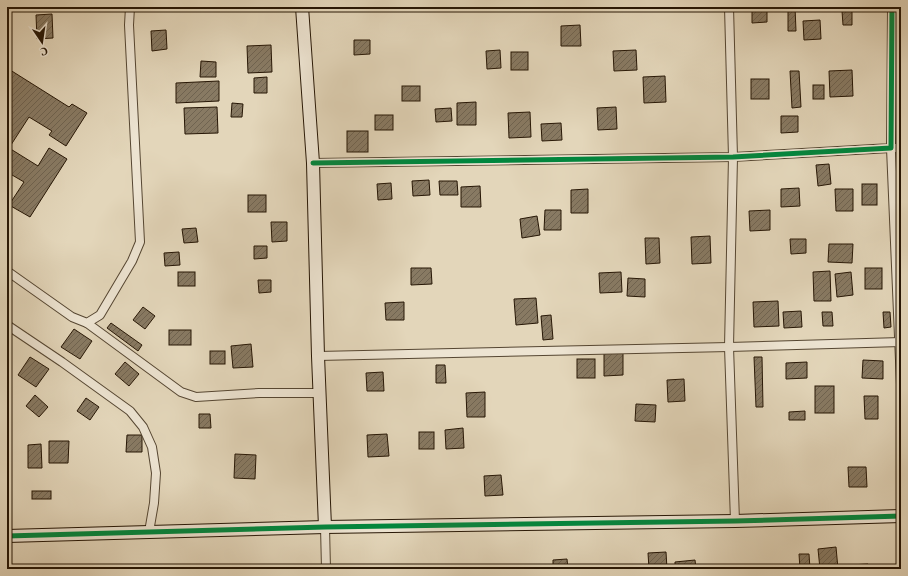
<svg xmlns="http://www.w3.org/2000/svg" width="908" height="576" font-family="Vollkorn,serif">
	<defs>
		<pattern id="building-hatch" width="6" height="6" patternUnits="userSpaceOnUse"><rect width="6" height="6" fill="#887a63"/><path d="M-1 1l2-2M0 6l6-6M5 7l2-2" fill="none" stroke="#6f6350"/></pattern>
	</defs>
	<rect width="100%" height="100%" fill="#e3d6ba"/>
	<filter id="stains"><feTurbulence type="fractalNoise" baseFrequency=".005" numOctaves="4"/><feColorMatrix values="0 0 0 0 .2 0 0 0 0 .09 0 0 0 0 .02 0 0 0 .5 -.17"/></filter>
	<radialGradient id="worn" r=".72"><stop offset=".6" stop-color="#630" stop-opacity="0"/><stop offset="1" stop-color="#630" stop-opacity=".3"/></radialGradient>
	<!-- building -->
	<g fill="url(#building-hatch)" stroke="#261605">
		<polygon points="147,7 171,7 171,10 147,11"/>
		<polygon points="752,7 767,7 767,22 752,23"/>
		<polygon points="788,7 795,7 796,31 788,31"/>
		<rect x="807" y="7" width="21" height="1"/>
		<polygon points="842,11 852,11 852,25 843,25"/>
		<polygon points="52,14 53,38 37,39 36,15"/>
		<polygon points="820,20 821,39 804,40 803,21"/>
		<polygon points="580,25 581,46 561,46 561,26"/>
		<polygon points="166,30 167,49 152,51 151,31"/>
		<polygon points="354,40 370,40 370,54 354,55"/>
		<polygon points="271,45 272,72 248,73 247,46"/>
		<polygon points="500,50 501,68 487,69 486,51"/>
		<polygon points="636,50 637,70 614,71 613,51"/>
		<rect x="511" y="52" width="17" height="18"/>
		<polygon points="201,61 216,62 216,77 200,77"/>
		<polygon points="7,68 69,107 72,104 87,113 66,146 49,135 52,131 29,117 9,148 38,166 49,148 67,159 30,217 9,205 24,182 7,172"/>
		<polygon points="852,70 853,96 830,97 829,71"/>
		<polygon points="790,71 799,71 801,107 792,108"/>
		<polygon points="665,76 666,102 644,103 643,77"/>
		<polygon points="267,77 267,93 254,93 254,78"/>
		<rect x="751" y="79" width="18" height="20"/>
		<polygon points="219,81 219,101 176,103 176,83"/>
		<rect x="813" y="85" width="11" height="14"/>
		<rect x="402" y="86" width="18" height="15"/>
		<polygon points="476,102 476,125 457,125 457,103"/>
		<polygon points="232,103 243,104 242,117 231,117"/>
		<polygon points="217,107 218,133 185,134 184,108"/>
		<polygon points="616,107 617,129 598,130 597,108"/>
		<polygon points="451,108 452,121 436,122 435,109"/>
		<polygon points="530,112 531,137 509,138 508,113"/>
		<rect x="375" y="115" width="18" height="15"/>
		<polygon points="781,116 798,116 798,132 781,133"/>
		<polygon points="561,123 562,140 542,141 541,124"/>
		<rect x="347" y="131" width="21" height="21"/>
		<polygon points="829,164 831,184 818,186 816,165"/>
		<polygon points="429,180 430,195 413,196 412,181"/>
		<polygon points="439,181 457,181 458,195 440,195"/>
		<polygon points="391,183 392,199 378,200 377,184"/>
		<rect x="862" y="184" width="15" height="21"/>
		<polygon points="480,186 481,207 461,207 461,187"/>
		<polygon points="799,188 800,206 781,207 781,189"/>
		<polygon points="588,189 588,213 571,213 571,190"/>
		<polygon points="835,189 853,189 853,211 836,211"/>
		<rect x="248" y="195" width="18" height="17"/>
		<polygon points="545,210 561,210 561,230 544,230"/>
		<polygon points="770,210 770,230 750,231 749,211"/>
		<polygon points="537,216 540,235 522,238 520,219"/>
		<polygon points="271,222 287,222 287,241 272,242"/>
		<polygon points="196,228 198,242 184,243 182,229"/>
		<polygon points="710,236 711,263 692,264 691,237"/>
		<polygon points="645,238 659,238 660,263 646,264"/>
		<polygon points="790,239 806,239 806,253 791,254"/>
		<polygon points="829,244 853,244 852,263 828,262"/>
		<polygon points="254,246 267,246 267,258 254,259"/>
		<polygon points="179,252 180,265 165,266 164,253"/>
		<polygon points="411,268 431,268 432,284 411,285"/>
		<rect x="865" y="268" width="17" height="21"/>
		<polygon points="830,271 831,301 814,301 813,272"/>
		<rect x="178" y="272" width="17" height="14"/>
		<polygon points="621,272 622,292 600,293 599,273"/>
		<polygon points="851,272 853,295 837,297 835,274"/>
		<polygon points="628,278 645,279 645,297 627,296"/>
		<polygon points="258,280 271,280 271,292 259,293"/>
		<polygon points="536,298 538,323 516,325 514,299"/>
		<polygon points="778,301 779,326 754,327 753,302"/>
		<polygon points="404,302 404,320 386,320 385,303"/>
		<polygon points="143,307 155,316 145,329 133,320"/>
		<polygon points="801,311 802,327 784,328 783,312"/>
		<polygon points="822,312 832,312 833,326 823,326"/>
		<polygon points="883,312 890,312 891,327 884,328"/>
		<polygon points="551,315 553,339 543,340 541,316"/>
		<polygon points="111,323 142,345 138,351 107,328"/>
		<polygon points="74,329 92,341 80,359 61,347"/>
		<rect x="169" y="330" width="22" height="15"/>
		<polygon points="251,344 253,367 233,368 231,346"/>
		<rect x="210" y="351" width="15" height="13"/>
		<polygon points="604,353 623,353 623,375 604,376"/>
		<polygon points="30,357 49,369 36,387 18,375"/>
		<polygon points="754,357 762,357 763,407 756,407"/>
		<rect x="577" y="359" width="18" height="19"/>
		<polygon points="863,360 883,361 883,379 862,378"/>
		<polygon points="125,362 139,374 129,386 115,374"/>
		<polygon points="807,362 807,378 786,379 786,363"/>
		<polygon points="436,365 445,365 446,383 436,383"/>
		<polygon points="383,372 384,391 367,391 366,373"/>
		<polygon points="684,379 685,401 668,402 667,380"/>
		<rect x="815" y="386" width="19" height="27"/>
		<polygon points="485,392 485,417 467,417 466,393"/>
		<polygon points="35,395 48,407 39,417 26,406"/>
		<polygon points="864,396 878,396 878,419 865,419"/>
		<polygon points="86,398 99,407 90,420 77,411"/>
		<polygon points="636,404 656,405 655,422 635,421"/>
		<polygon points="805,411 805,420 789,420 789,412"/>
		<polygon points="199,414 210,414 211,428 199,428"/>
		<polygon points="463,428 464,448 446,449 445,430"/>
		<rect x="419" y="432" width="15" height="17"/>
		<polygon points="387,434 389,456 368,457 367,435"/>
		<polygon points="127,435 142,435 142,452 126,452"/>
		<polygon points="49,441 69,441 68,463 49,463"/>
		<polygon points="41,444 42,468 28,468 28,445"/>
		<polygon points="235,454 256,455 255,479 234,478"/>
		<polygon points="848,467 866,467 867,487 849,487"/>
		<polygon points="501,475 503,495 485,496 484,476"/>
		<rect x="32" y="491" width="19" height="8"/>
		<polygon points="836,547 838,569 820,569 818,549"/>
		<polygon points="666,552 667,569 649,569 648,553"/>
		<polygon points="799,554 809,554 810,569 800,569"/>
		<polygon points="567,559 568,569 553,569 553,560"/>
		<polygon points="695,560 696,569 675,569 675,562"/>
		<polygon points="868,564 868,569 849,569 849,565"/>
		<polygon points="529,565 529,569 514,569 514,566"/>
	</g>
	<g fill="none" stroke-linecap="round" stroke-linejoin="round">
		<!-- street casing -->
		<g stroke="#554632" stroke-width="10">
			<g id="street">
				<polyline points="729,7 733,157 729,347 735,521"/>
				<polyline points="901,148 891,148 901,384"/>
				<polyline points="313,163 733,157 891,148 892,7"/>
				<polyline points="7,271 72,317 87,323 100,315 132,261 140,242 129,25 130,7"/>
				<polyline points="87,323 181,392 196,397 259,393 320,393"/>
				<polyline points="7,325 62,362 130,411 143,427 152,447 156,473 154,503 149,532"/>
				<polyline points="318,356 729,347 901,342"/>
				<polyline points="325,527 326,569"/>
			</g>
		</g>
		<!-- secondary casing -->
		<g stroke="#261605" stroke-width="14">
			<g id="secondary">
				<polyline points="302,7 313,163 318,356 325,527"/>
				<polyline points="7,536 325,527 735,521 901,516"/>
			</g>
		</g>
		<!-- street -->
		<use href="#street" stroke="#ede4d2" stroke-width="8"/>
		<!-- secondary -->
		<use href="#secondary" stroke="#ede4d2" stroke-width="12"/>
		<!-- cycleway casing -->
		<g stroke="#ede4d2" stroke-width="8">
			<g id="cycleway">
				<polyline points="313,163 733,157 891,148 892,7"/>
				<polyline points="7,536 325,527 735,521 901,516"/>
			</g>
		</g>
		<!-- cycleway -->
		<use href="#cycleway" stroke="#00873e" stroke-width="5"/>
	</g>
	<!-- margin -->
	<rect width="908" height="576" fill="none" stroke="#e3d6ba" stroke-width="24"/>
	<rect x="8" y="8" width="892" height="560" fill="none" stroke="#261605" stroke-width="2"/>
	<rect x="12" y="12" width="884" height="552" fill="none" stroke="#261605"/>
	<!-- north arrow -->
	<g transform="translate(42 42) rotate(167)" stroke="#ede4d2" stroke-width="3" paint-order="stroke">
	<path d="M0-3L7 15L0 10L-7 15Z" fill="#261605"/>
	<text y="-6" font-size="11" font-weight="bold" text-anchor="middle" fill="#261605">С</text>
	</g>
	<rect width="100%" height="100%" filter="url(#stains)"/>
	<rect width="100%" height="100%" fill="url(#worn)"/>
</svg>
